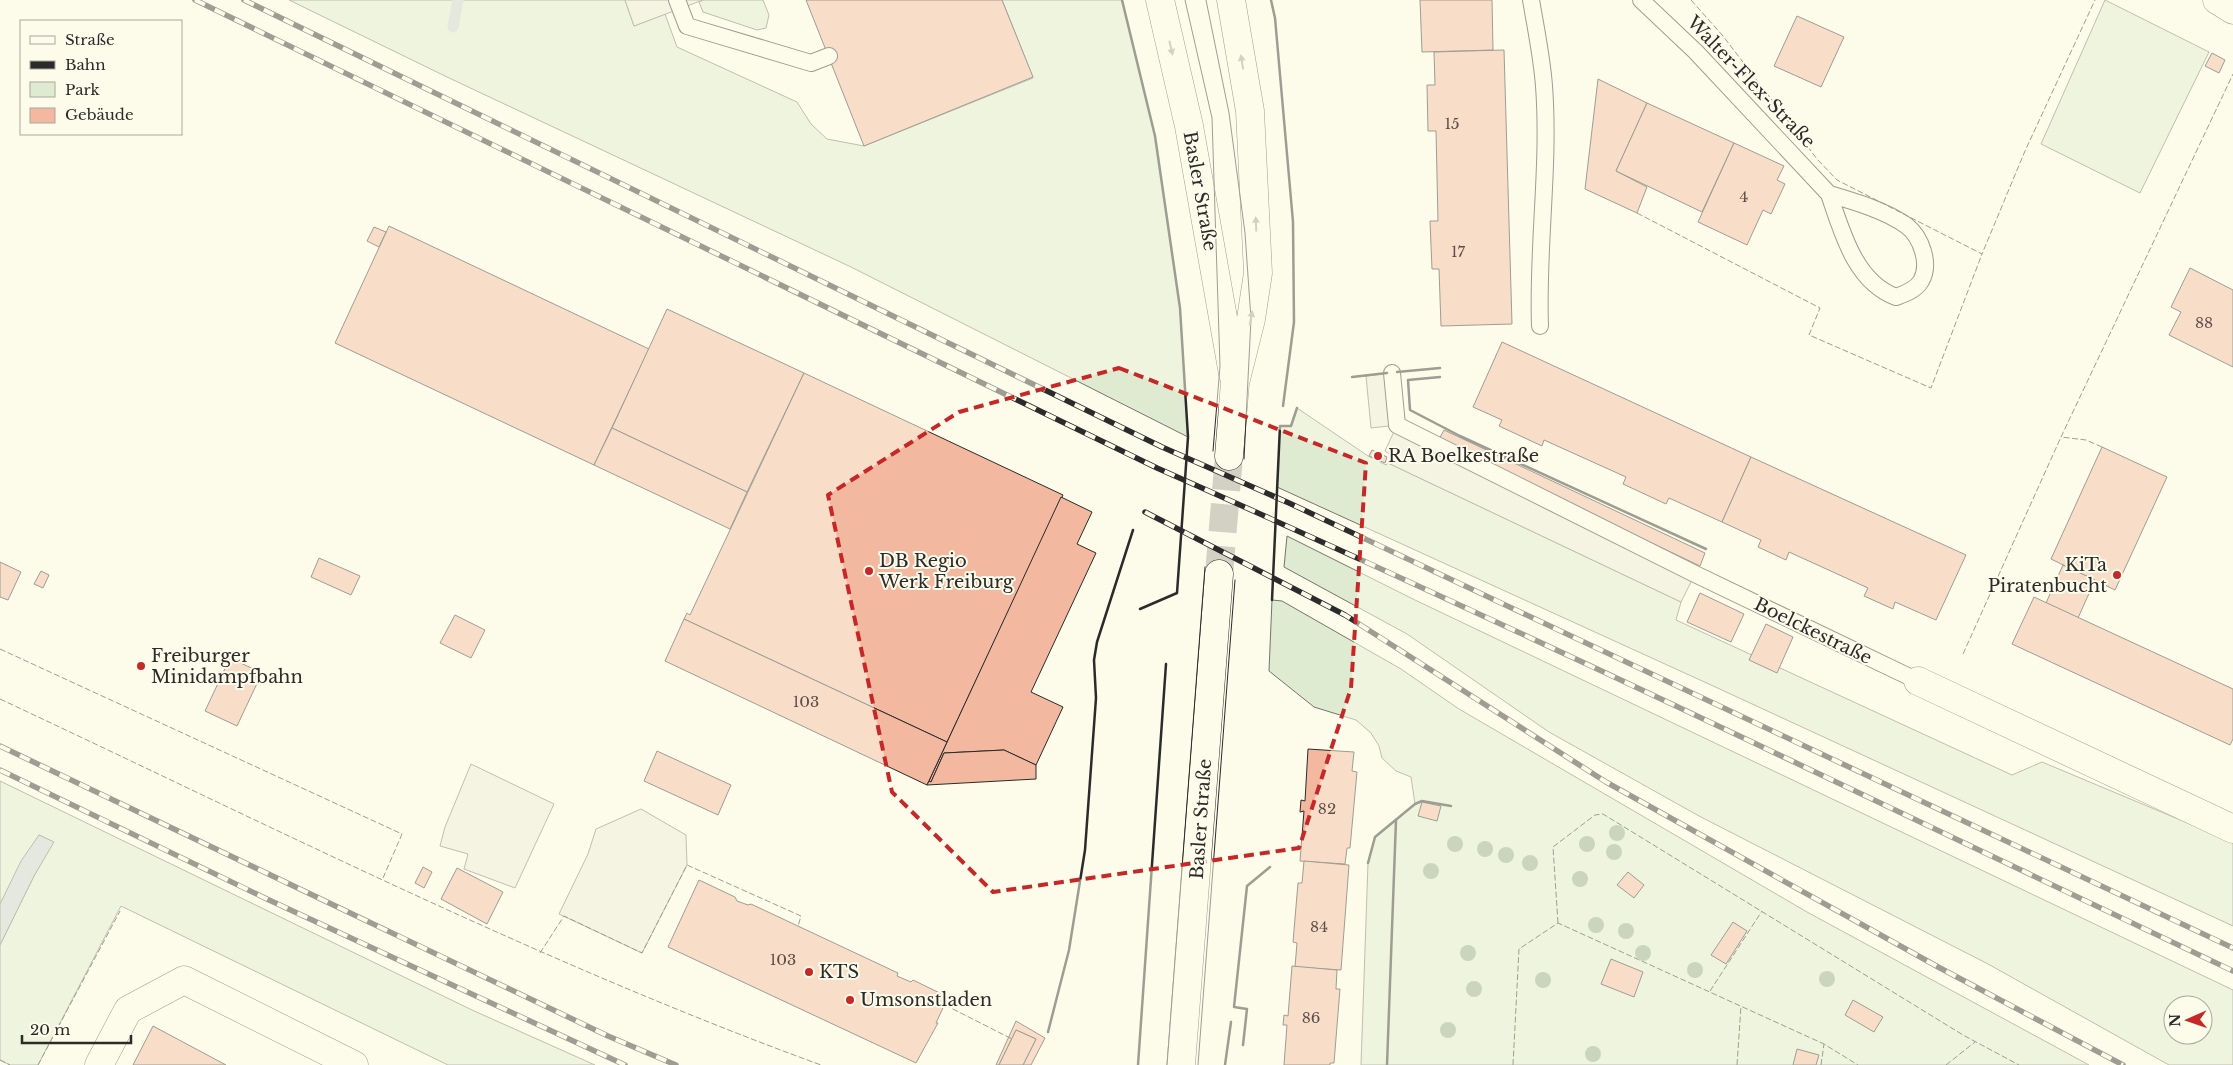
<svg xmlns="http://www.w3.org/2000/svg" width="2233" height="1065" font-family="'Libre Baskerville',serif">
	<rect width="100%" height="100%" fill="#fdfbea"/>
	<!-- green -->
	<g fill="#deebd1" stroke="#74746e" fill-rule="evenodd">
		<polygon points="289,0 625,0 634,26 665,14 677,47 797,102 811,124 827,139 864,146 1033,78 1002,0 1122,0 1155,136 1180,308 1188,437 851,267 447,77"/>
		<polygon points="703,0 763,0 769,15 766,28 757,30 703,12 699,2"/>
		<polygon points="2105,0 2209,52 2140,193 2041,144"/>
		<polygon points="1297,408 1368,456 1386,465 1388,463 1681,602 1676,620 2012,775 2042,762 2233,842 2233,926 1711,685 1277,487 1280,426 1291,426"/>
		<path d="M1287 536 1415 600 2233 990V1065H2169L1988 964 1699 816 1549 732 1407 634 1284 567ZM2173 1005H2203V1035H2173Z"/>
		<polygon points="1272,600 1282,601 1401,669 1459,709 1807,912 2089,1065 1361,1065 1368,863 1375,837 1415,804 1411,777 1396,771 1382,758 1379,746 1371,733 1356,720 1314,707 1269,671"/>
		<polygon points="0,781 472,1010 595,1065 448,1065 121,906 38,1065 10,1065 0,1060 0,945 34,876 53,842 39,835 0,904"/>
	</g>
	<!-- parking -->
	<g fill="#eceadb" stroke="#74746e">
		<polygon points="625,0 703,0 634,26"/>
		<polygon points="1392,373 1397,425 1695,574 1681,602 1388,463 1391,455 1385,451 1397,425 1371,428 1366,376"/>
		<polygon points="471,764 554,804 515,888 464,869 468,854 440,846 445,827"/>
		<polygon points="641,809 686,835 687,865 642,953 559,914 588,854 596,829"/>
	</g>
	<!-- water -->
	<polygon fill="#c7d0d0" stroke="#74746e" points="39,835 54,842 34,876 0,945 0,904 21,861"/>
	<g fill="none" stroke-linecap="round" stroke-linejoin="round">
		<!-- stream -->
		<polyline stroke="#c7d0d0" stroke-width="11" points="453,27 458,0"/>
	</g>
	<!-- building -->
	<g fill="#f2b8a0" stroke="#2b2b2b">
		<polygon points="806,0 1002,0 1033,77 864,146"/>
		<polygon points="1420,0 1492,0 1493,50 1422,52"/>
		<polygon points="1797,16 1844,37 1821,87 1774,66"/>
		<polygon points="1504,50 1512,324 1441,326 1439,269 1432,269 1430,221 1438,221 1436,131 1428,131 1427,85 1435,85 1434,52"/>
		<polygon points="2212,53 2225,60 2219,73 2205,66"/>
		<polygon points="1598,79 1647,103 1616,171 1647,187 1637,213 1585,189"/>
		<polygon points="1647,103 1734,143 1702,212 1616,171"/>
		<polygon points="1734,143 1784,166 1777,180 1785,184 1771,214 1763,210 1747,245 1698,222"/>
		<polygon points="389,226 649,349 594,465 335,343"/>
		<polygon points="374,227 386,232 379,247 367,241"/>
		<polygon points="2190,268 2233,290 2233,367 2169,335 2181,312 2171,307"/>
		<polygon points="667,309 804,373 747,492 612,428"/>
		<polygon points="1502,342 1751,457 1722,522 1669,498 1666,504 1623,484 1626,477 1544,440 1542,446 1499,426 1502,420 1473,407"/>
		<polygon points="804,373 1063,495 947,742 684,619 687,613 690,615"/>
		<polygon points="612,428 747,492 730,529 594,465"/>
		<polygon points="1444,430 1705,553 1700,566 1438,441"/>
		<polygon points="2102,447 2167,477 2115,590 2051,559"/>
		<polygon points="1372,450 1387,457 1385,463 1369,456"/>
		<polygon points="1751,457 1966,555 1936,620 1895,602 1893,609 1864,596 1868,588 1789,552 1786,560 1758,547 1761,540 1722,522"/>
		<polygon points="1061,497 1092,512 1077,544 1096,553 1031,692 1063,707 1036,765 1004,750 944,753 931,782 929,781"/>
		<polygon points="319,558 360,576 351,595 311,577"/>
		<polygon points="0,562 21,572 8,600 0,597"/>
		<polygon points="2063,565 2095,580 2078,618 2046,603"/>
		<polygon points="41,571 49,575 43,588 34,584"/>
		<polygon points="1700,593 1744,614 1731,642 1687,622"/>
		<polygon points="2034,597 2233,689 2233,739 2230,745 2012,644"/>
		<polygon points="455,615 485,630 471,658 440,643"/>
		<polygon points="684,619 947,742 927,785 665,661"/>
		<polygon points="1766,624 1793,637 1777,673 1749,660"/>
		<polygon points="230,658 262,673 237,726 205,711"/>
		<polygon points="1308,749 1354,752 1352,771 1357,772 1350,848 1347,848 1345,864 1300,861 1304,811 1300,812 1301,800 1305,801"/>
		<polygon points="1004,750 1036,765 1036,779 927,785 929,781 931,782 944,753"/>
		<polygon points="657,751 731,785 718,815 644,781"/>
		<polygon points="1422,802 1441,806 1437,821 1418,816"/>
		<polygon points="1304,861 1349,865 1341,970 1295,967 1297,943 1293,942 1298,883 1302,883"/>
		<polygon points="423,867 432,872 424,888 415,883"/>
		<polygon points="457,868 503,892 487,924 441,899"/>
		<polygon points="1628,872 1644,885 1634,898 1617,885"/>
		<polygon points="699,880 735,897 737,901 748,905 751,904 898,973 897,976 911,982 913,980 948,997 936,1023 938,1023 916,1063 668,947"/>
		<polygon points="1733,922 1747,931 1726,964 1711,955"/>
		<polygon points="1611,959 1643,972 1634,997 1601,984"/>
		<polygon points="1292,966 1337,970 1336,989 1340,989 1334,1063 1330,1063 1330,1065 1284,1065 1287,1025 1283,1025 1284,1015 1288,1016"/>
		<polygon points="1853,1000 1883,1017 1874,1032 1845,1015"/>
		<polygon points="1016,1021 1045,1038 1031,1065 1023,1065 1036,1039 1016,1030 999,1065 996,1065"/>
		<polygon points="153,1026 226,1065 133,1065"/>
		<polygon points="1016,1030 1036,1039 1023,1065 999,1065"/>
		<polygon points="1797,1049 1819,1055 1816,1065 1793,1065"/>
	</g>
	<g fill="none" stroke-linecap="round" stroke-linejoin="round">
		<!-- primary-tunnel -->
		<polyline stroke="#d3d1c4" stroke-width="28" stroke-dasharray="28 14" stroke-linecap="butt" points="1219,574 1229,456"/>
		<!-- service casing -->
		<g stroke="#2b2b2b" stroke-width="18">
			<g id="service">
				<polyline points="677,0 687,26 811,63 829,56"/>
				<path d="M1531 0C1536 29 1542 58 1544 86 1550 166 1537 246 1540 326"/>
				<path d="M1641 0 1696 52 1829 194C1842 232 1855 282 1896 297 1904 294 1916 290 1921 281 1931 264 1921 237 1907 226 1887 211 1853 201 1829 194"/>
				<polyline points="1392,373 1397,425 1695,574 1918,681"/>
			</g>
		</g>
		<!-- minor casing -->
		<g stroke="#2b2b2b" stroke-width="29">
			<g id="minor">
				<polyline points="2217,0 2233,10"/>
				<polyline points="1918,681 2233,829"/>
				<polyline points="99,1065 128,1010 184,980 354,1065"/>
			</g>
		</g>
		<!-- primary casing -->
		<g stroke="#2b2b2b" stroke-width="29">
			<g id="primary">
				<polyline points="1160,0 1189,126 1233,374"/>
				<polyline points="1229,456 1235,383 1251,319 1258,273 1250,111 1231,0"/>
				<polyline points="1181,1065 1219,574"/>
			</g>
		</g>
		<!-- service -->
		<use href="#service" stroke="#fdfbea" stroke-width="16"/>
		<!-- minor -->
		<use href="#minor" stroke="#fdfbea" stroke-width="28"/>
		<!-- primary -->
		<use href="#primary" stroke="#fdfbea" stroke-width="28"/>
		<!-- tram -->
		<g stroke="#2b2b2b" stroke-width="1">
			<polyline points="1185,0 1212,118 1220,366 1213,451"/>
			<polyline points="1206,0 1229,113 1245,233 1251,319 1244,459"/>
			<polyline points="1167,1065 1205,567"/>
			<polyline points="1198,1065 1235,580"/>
		</g>
		<!-- rail casing -->
		<g stroke="#2b2b2b" stroke-width="5.5">
			<g id="rail">
				<path d="M195 0 1157 468C1519 628 1875 801 2233 971"/>
				<polyline points="244,0 1162,447 1289,503 2233,948"/>
				<polyline points="1145,512 1345,615 1606,782 1940,968 2123,1065"/>
				<polyline points="0,746 608,1036 676,1065"/>
				<polyline points="0,770 269,900 625,1065"/>
			</g>
		</g>
		<!-- rail -->
		<use href="#rail" stroke="#fdfbea" stroke-width="4" stroke-dasharray="11" stroke-linecap="butt"/>
		<!-- fence -->
		<g stroke="#2b2b2b" stroke-width="1" stroke-dasharray="6 2.5" stroke-linecap="butt">
			<polyline points="1691,0 1723,36 1817,159 1837,180 1982,254 2025,151 2095,0"/>
			<polyline points="1637,213 1820,308 1809,335 1931,388 1982,254"/>
			<polyline points="1397,372 1440,368"/>
			<polyline points="1352,377 1387,373"/>
			<polyline points="1440,377 1408,380 1410,410 1460,436 1706,549"/>
			<polyline points="2102,447 2086,440 2061,437 2233,74"/>
			<polyline points="0,649 402,834 383,878"/>
			<polyline points="1963,654 2061,437"/>
			<path d="M0 699C271 826 539 962 821 1065"/>
			<polyline points="1558,923 1553,847 1595,815 1603,814 1963,1035 2019,1065"/>
			<polyline points="540,953 564,916 642,953 687,865 801,916 798,926"/>
			<polyline points="1710,991 1762,911"/>
			<polyline points="945,1005 1012,1039"/>
			<polyline points="0,1060 10,1065"/>
			<polyline points="38,1065 120,911"/>
			<polyline points="1513,1065 1519,949 1558,923 1824,1044"/>
			<polyline points="1737,1065 1741,1006"/>
			<polyline points="1821,1065 1824,1044 1858,1065"/>
			<polyline points="1946,1065 1975,1042"/>
		</g>
		<!-- wall -->
		<g stroke="#2b2b2b" stroke-width="2.5">
			<polyline points="1122,0 1155,136 1180,308 1188,437 1177,593 1140,609"/>
			<polyline points="1271,0 1275,18 1293,222 1294,322 1283,406"/>
			<polyline points="1397,372 1440,368"/>
			<polyline points="1352,377 1387,373"/>
			<polyline points="1440,377 1408,380 1410,410 1460,436 1706,549"/>
			<polyline points="1272,600 1280,426 1291,426 1297,408"/>
			<polyline points="1368,863 1375,837 1415,804 1422,801 1451,806"/>
			<polyline points="1048,1032 1069,950 1085,850 1096,698 1094,660 1097,642 1133,530"/>
			<polyline points="1243,1045 1247,1009 1234,1007 1247,886 1270,867"/>
			<polyline points="1138,1065 1166,664"/>
			<polyline points="1225,1065 1231,1022"/>
			<polyline points="1387,1065 1396,820"/>
		</g>
	</g>
	<!-- trees -->
	<g fill="#8ea78a">
		<circle cx="1617" cy="833" r="8"/>
		<circle cx="1455" cy="844" r="8"/>
		<circle cx="1587" cy="844" r="8"/>
		<circle cx="1485" cy="849" r="8"/>
		<circle cx="1614" cy="852" r="8"/>
		<circle cx="1506" cy="855" r="8"/>
		<circle cx="1530" cy="863" r="8"/>
		<circle cx="1431" cy="871" r="8"/>
		<circle cx="1580" cy="879" r="8"/>
		<circle cx="1596" cy="925" r="8"/>
		<circle cx="1626" cy="931" r="8"/>
		<circle cx="1468" cy="953" r="8"/>
		<circle cx="1643" cy="953" r="8"/>
		<circle cx="1695" cy="970" r="8"/>
		<circle cx="1827" cy="979" r="8"/>
		<circle cx="1543" cy="980" r="8"/>
		<circle cx="1474" cy="989" r="8"/>
		<circle cx="1448" cy="1030" r="8"/>
		<circle cx="1593" cy="1054" r="8"/>
	</g>
	<!-- one-way arrows -->
	<defs><path id="oneway-solid" d="M-6-.8H1V-3.2L6.5 0L1 3.2V.8H-6Z" transform="scale(1.25)"/></defs>
	<g fill="#9e9d94">
		<use href="#oneway-solid" transform="translate(1171 48) rotate(77)"/>
		<use href="#oneway-solid" transform="translate(1242 62) rotate(-99)"/>
		<use href="#oneway-solid" transform="translate(1256 224) rotate(-92)"/>
		<use href="#oneway-solid" transform="translate(1251 318) rotate(-79)"/>
	</g>
	<!-- marked area -->
	<path d="M0 0H2233V1065H0ZM1119 368 1366 463 1351 688 1299 848 993 892 892 792 828 495 959 412Z" fill="#fdfbea" fill-opacity=".55" fill-rule="evenodd"/>
	<path fill="none" stroke="#c62828" stroke-width="4" stroke-dasharray="10 6" stroke-linejoin="round" d="M1119 368 1366 463 1351 688 1299 848 993 892 892 792 828 495 959 412Z"/>
	<!-- markers -->
	<g fill="#c62828" stroke="#fdfbea" stroke-width="2">
		<circle cx="1378" cy="456" r="5"/>
		<circle cx="869" cy="571" r="5"/>
		<circle cx="2117" cy="575" r="5"/>
		<circle cx="141" cy="666" r="5"/>
		<circle cx="809" cy="972" r="5"/>
		<circle cx="850" cy="1000" r="5"/>
	</g>
	<g text-anchor="middle" stroke-width="4" stroke-linejoin="round" paint-order="stroke">
		<!-- number labels -->
		<g font-size="15" fill="#5d4e48">
			<text x="1452" y="129">15</text>
			<text x="1744" y="202">4</text>
			<text x="1458" y="257">17</text>
			<text x="2204" y="328">88</text>
			<text x="806" y="707">103</text>
			<text x="1327" y="814">82</text>
			<text x="1319" y="932">84</text>
			<text x="783" y="965">103</text>
			<text x="1311" y="1023">86</text>
		</g>
		<!-- street labels -->
		<g font-size="18" fill="#2b2b2b" stroke="#fdfbea">
			<text transform="translate(1751 82) rotate(46)" y="6">Walter-Flex-Straße</text>
			<text transform="translate(1200 191) rotate(80)" y="6">Basler Straße</text>
			<text transform="translate(1813 631) rotate(26)" y="6">Boelckestraße</text>
			<text transform="translate(1201 819) rotate(-86)" y="6">Basler Straße</text>
		</g>
		<!-- poi labels -->
		<g font-size="18" fill="#2b2b2b" stroke="#fdfbea" text-anchor="start">
			<text x="1388" y="462">RA Boelkestraße</text>
			<text x="879" y="567">DB Regio<tspan x="879" dy="21">Werk Freiburg</tspan></text>
			<text x="2107" y="571" text-anchor="end">KiTa<tspan x="2107" dy="21">Piratenbucht</tspan></text>
			<text x="151" y="662">Freiburger<tspan x="151" dy="21">Minidampfbahn</tspan></text>
			<text x="819" y="978">KTS</text>
			<text x="860" y="1006">Umsonstladen</text>
		</g>
	</g>
	<!-- legend -->
	<rect x="20" y="20" width="162" height="115" fill="#fdfbea" stroke="#a9a89e"/>
	<rect x="30" y="36" width="25" height="8" fill="#fdfbea" stroke="#a9a89e"/>
	<text x="65" y="45" font-size="15" fill="#2b2b2b">Straße</text>
	<rect x="30" y="61" width="25" height="8" fill="#2b2b2b" stroke="#a9a89e"/>
	<text x="65" y="70" font-size="15" fill="#2b2b2b">Bahn</text>
	<rect x="30" y="82" width="25" height="15" fill="#deebd1" stroke="#a9a89e"/>
	<text x="65" y="95" font-size="15" fill="#2b2b2b">Park</text>
	<rect x="30" y="108" width="25" height="15" fill="#f2b8a0" stroke="#a9a89e"/>
	<text x="65" y="120" font-size="15" fill="#2b2b2b">Gebäude</text>
	<!-- north arrow -->
	<g transform="translate(2188 1020) rotate(268)"><circle r="24" fill="#fdfbea" stroke="#a9a89e"/>
	<path d="M0-4L9 19L0 12L-9 19Z" fill="#c62828"/>
	<text y="-8" font-size="14" font-weight="bold" text-anchor="middle" fill="#2b2b2b">N</text>
	</g>
	<!-- scale -->
	<path d="M22 1035v8h109v-8" fill="none" stroke="#2b2b2b" stroke-width="2.5"/>
	<text x="30" y="1035" font-size="15" fill="#2b2b2b" stroke="#fdfbea" stroke-width="4" paint-order="stroke">20 m</text>
</svg>
